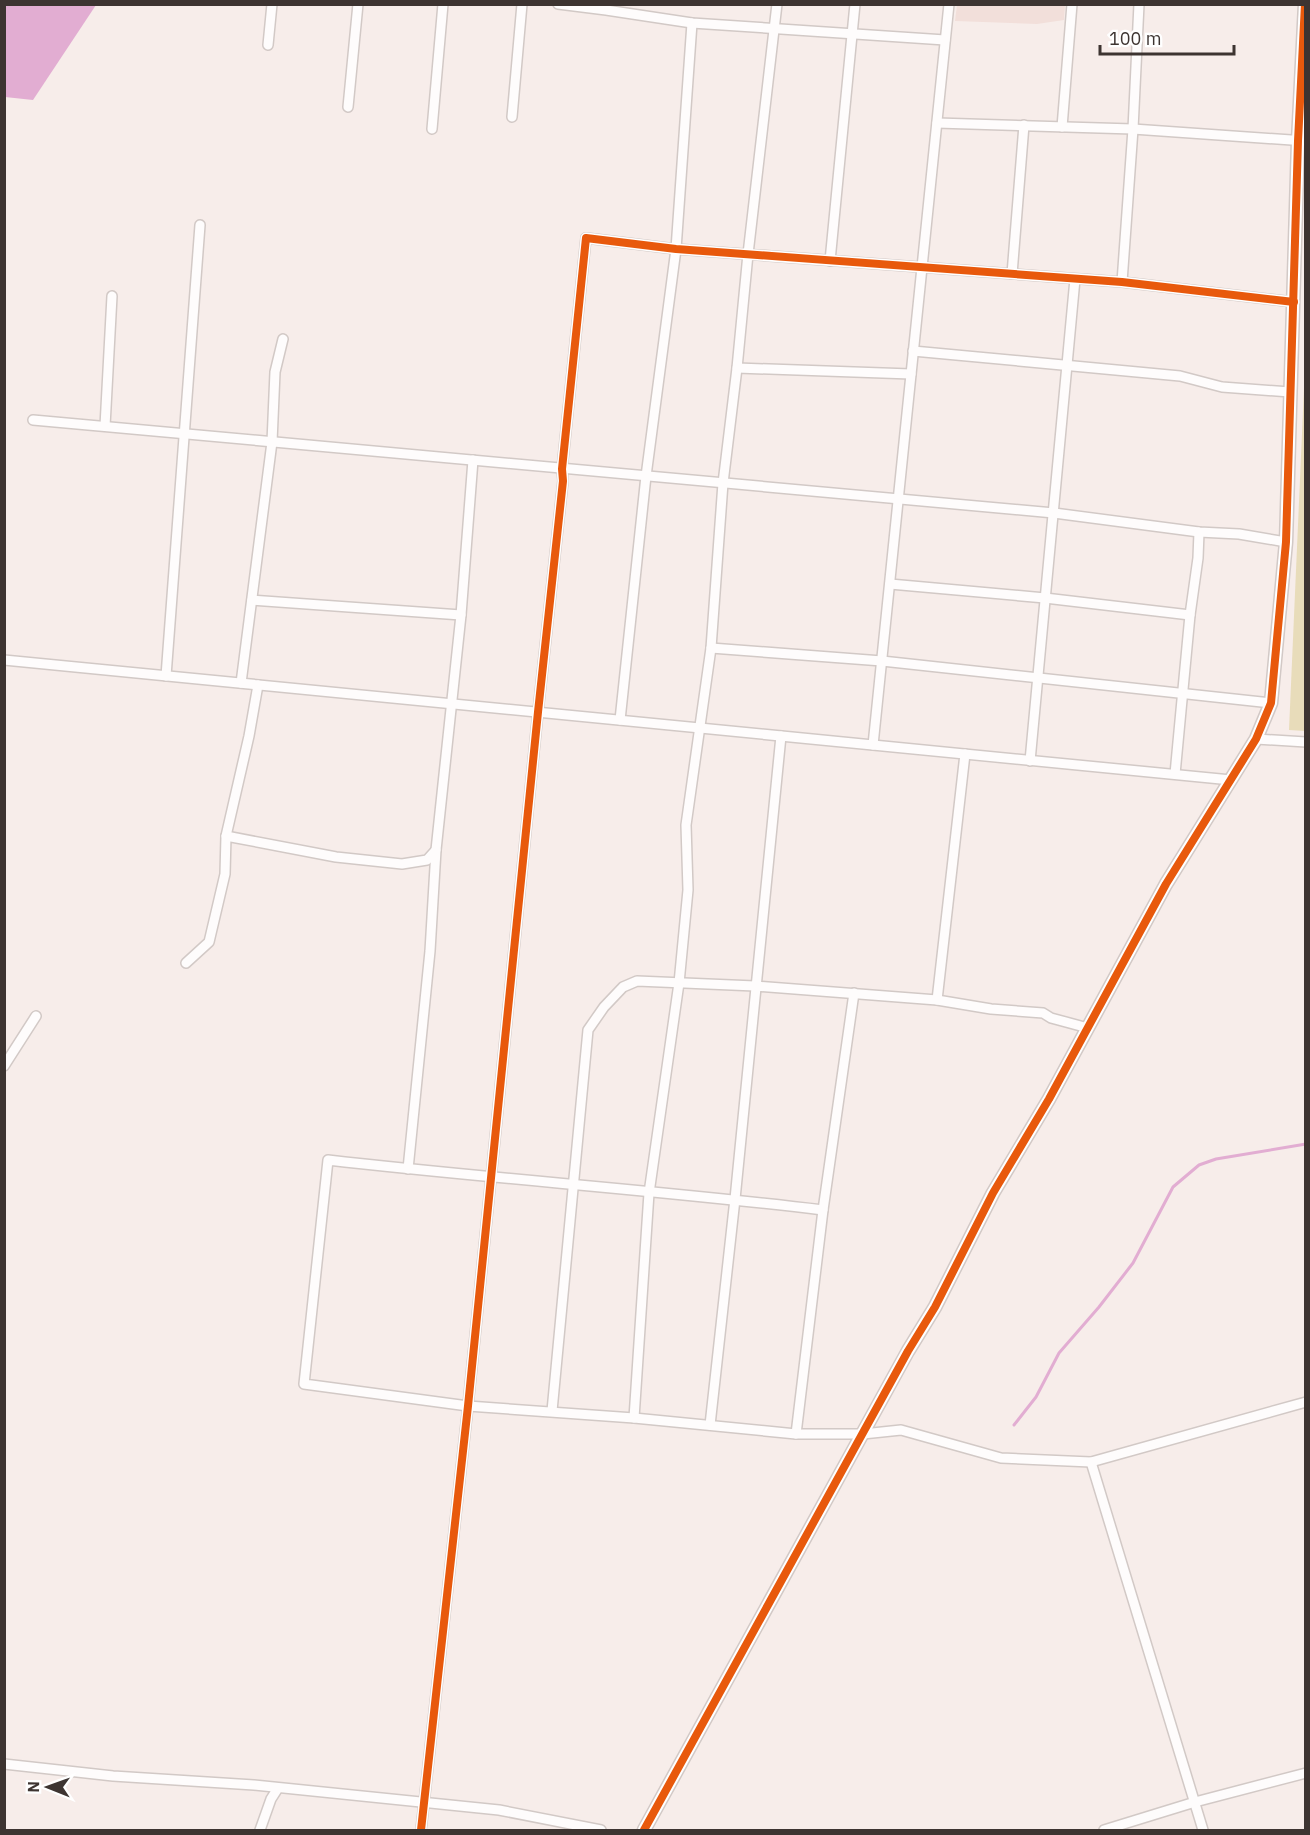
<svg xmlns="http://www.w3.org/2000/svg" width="1310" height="1835" font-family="'IBM Plex Sans',sans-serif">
	<rect width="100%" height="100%" fill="#f7edea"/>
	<!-- built -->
	<polygon fill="#f2dfda" points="957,5 1065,5 1064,20 1037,24 955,21"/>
	<!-- green -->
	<polygon fill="#e8dcba" points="1305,365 1305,731 1289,730"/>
	<!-- water -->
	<polygon fill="#e2add2" points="5,4 96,5 33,100 5,97"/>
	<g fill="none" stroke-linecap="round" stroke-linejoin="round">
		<!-- stream -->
		<polyline stroke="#e2add2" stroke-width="3" points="1014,1425 1036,1397 1059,1353 1099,1307 1133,1263 1173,1187 1199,1165 1216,1159 1306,1144"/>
		<!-- street casing -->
		<g stroke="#d2c9c6" stroke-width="12">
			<g id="street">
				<polyline points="558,4 606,10 692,23 945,40"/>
				<polyline points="268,45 272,4"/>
				<polyline points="348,107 358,4"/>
				<polyline points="512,117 522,4"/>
				<polyline points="937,123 1133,129 1306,141"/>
				<polyline points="1062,127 1072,4"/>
				<polyline points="432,129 443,4"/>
				<polyline points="830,261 855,4"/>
				<polyline points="1012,274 1024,125"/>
				<polyline points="1122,282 1133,129 1139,4"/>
				<polyline points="913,351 1180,376 1222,387 1290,392"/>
				<polyline points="737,368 911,374"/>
				<polyline points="33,420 1054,513 1199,532 1239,534 1286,542"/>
				<polyline points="105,426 112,296"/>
				<polyline points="890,584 1045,598 1190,615"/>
				<polyline points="252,600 461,615"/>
				<polyline points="711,648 882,661 1271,703"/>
				<polyline points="4,660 1231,780"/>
				<polyline points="166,676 200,225"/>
				<polyline points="241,683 272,442 275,372 283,339"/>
				<polyline points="620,720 646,476 676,249 692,23"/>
				<polyline points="1256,739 1306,742"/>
				<polyline points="873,745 949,4"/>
				<polyline points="1030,761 1075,279"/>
				<polyline points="1175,774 1190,615 1198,558 1199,532"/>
				<polyline points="226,836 336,857 402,864 427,860 436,850"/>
				<polyline points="186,963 209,942 225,874 226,836 249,736 258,685"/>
				<polyline points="937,1000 965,754"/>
				<polyline points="4,1066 36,1016"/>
				<polyline points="408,1169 430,951 436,850 461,615 473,460"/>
				<path d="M823 1210C659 1190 493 1179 328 1160L304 1384 468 1406 634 1418 796 1434H863L901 1430 1001 1458 1091 1462 1306 1402"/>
				<polyline points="552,1411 588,1030 604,1007 623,987 637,981 755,986 937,1000 991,1009 1043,1013 1051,1018 1088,1028"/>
				<polyline points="634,1418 649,1193 679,983 688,890 686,825 711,648 723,483 737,368 748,254 777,4"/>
				<polyline points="710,1425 735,1199 781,736"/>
				<polyline points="796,1434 823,1210 854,993"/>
				<polyline points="1091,1462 1203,1830"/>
				<polyline points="4,1764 113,1776 254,1785 499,1810 601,1830"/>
				<polyline points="260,1830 271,1799 278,1788"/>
				<polyline points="421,1830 468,1406 538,712 563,481 562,469 586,238 676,249 1122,282 1294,302"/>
				<polyline points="1104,1830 1195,1802 1306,1773"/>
			</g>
		</g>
		<!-- secondary casing -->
		<g stroke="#d2c9c6" stroke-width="15">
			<polyline id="secondary" points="644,1830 908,1351 935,1307 993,1193 1049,1099 1166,884 1256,739 1271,703 1286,542 1298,141 1305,4"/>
		</g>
		<!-- street -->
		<use href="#street" stroke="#fefcfc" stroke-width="9"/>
		<!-- secondary -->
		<use href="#secondary" stroke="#fefcfc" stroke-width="12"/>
		<!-- cycleway casing -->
		<g stroke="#fff" stroke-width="11">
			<g id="cycleway">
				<polyline points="421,1830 468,1406 538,712 563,481 562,469 586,238 676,249 1122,282 1294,302"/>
				<polyline points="644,1830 908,1351 935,1307 993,1193 1049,1099 1166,884 1256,739 1271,703 1286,542 1298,141 1305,4"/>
			</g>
		</g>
		<!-- cycleway -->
		<use href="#cycleway" stroke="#e8590c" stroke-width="8"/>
	</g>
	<!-- border -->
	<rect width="1310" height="1835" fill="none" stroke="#3d3431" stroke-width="12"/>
	<!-- north arrow -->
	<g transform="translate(48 1787) rotate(271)" stroke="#ffffff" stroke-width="4.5" paint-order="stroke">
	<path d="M0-4.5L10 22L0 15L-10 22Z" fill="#3d3431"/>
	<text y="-9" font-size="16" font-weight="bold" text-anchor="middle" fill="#3d3431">N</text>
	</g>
	<!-- scale -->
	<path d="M1100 45v9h134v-9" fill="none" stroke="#3d3431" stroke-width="3"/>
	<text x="1109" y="45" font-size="18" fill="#3d3431" stroke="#ffffff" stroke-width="4.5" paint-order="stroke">100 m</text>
</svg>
